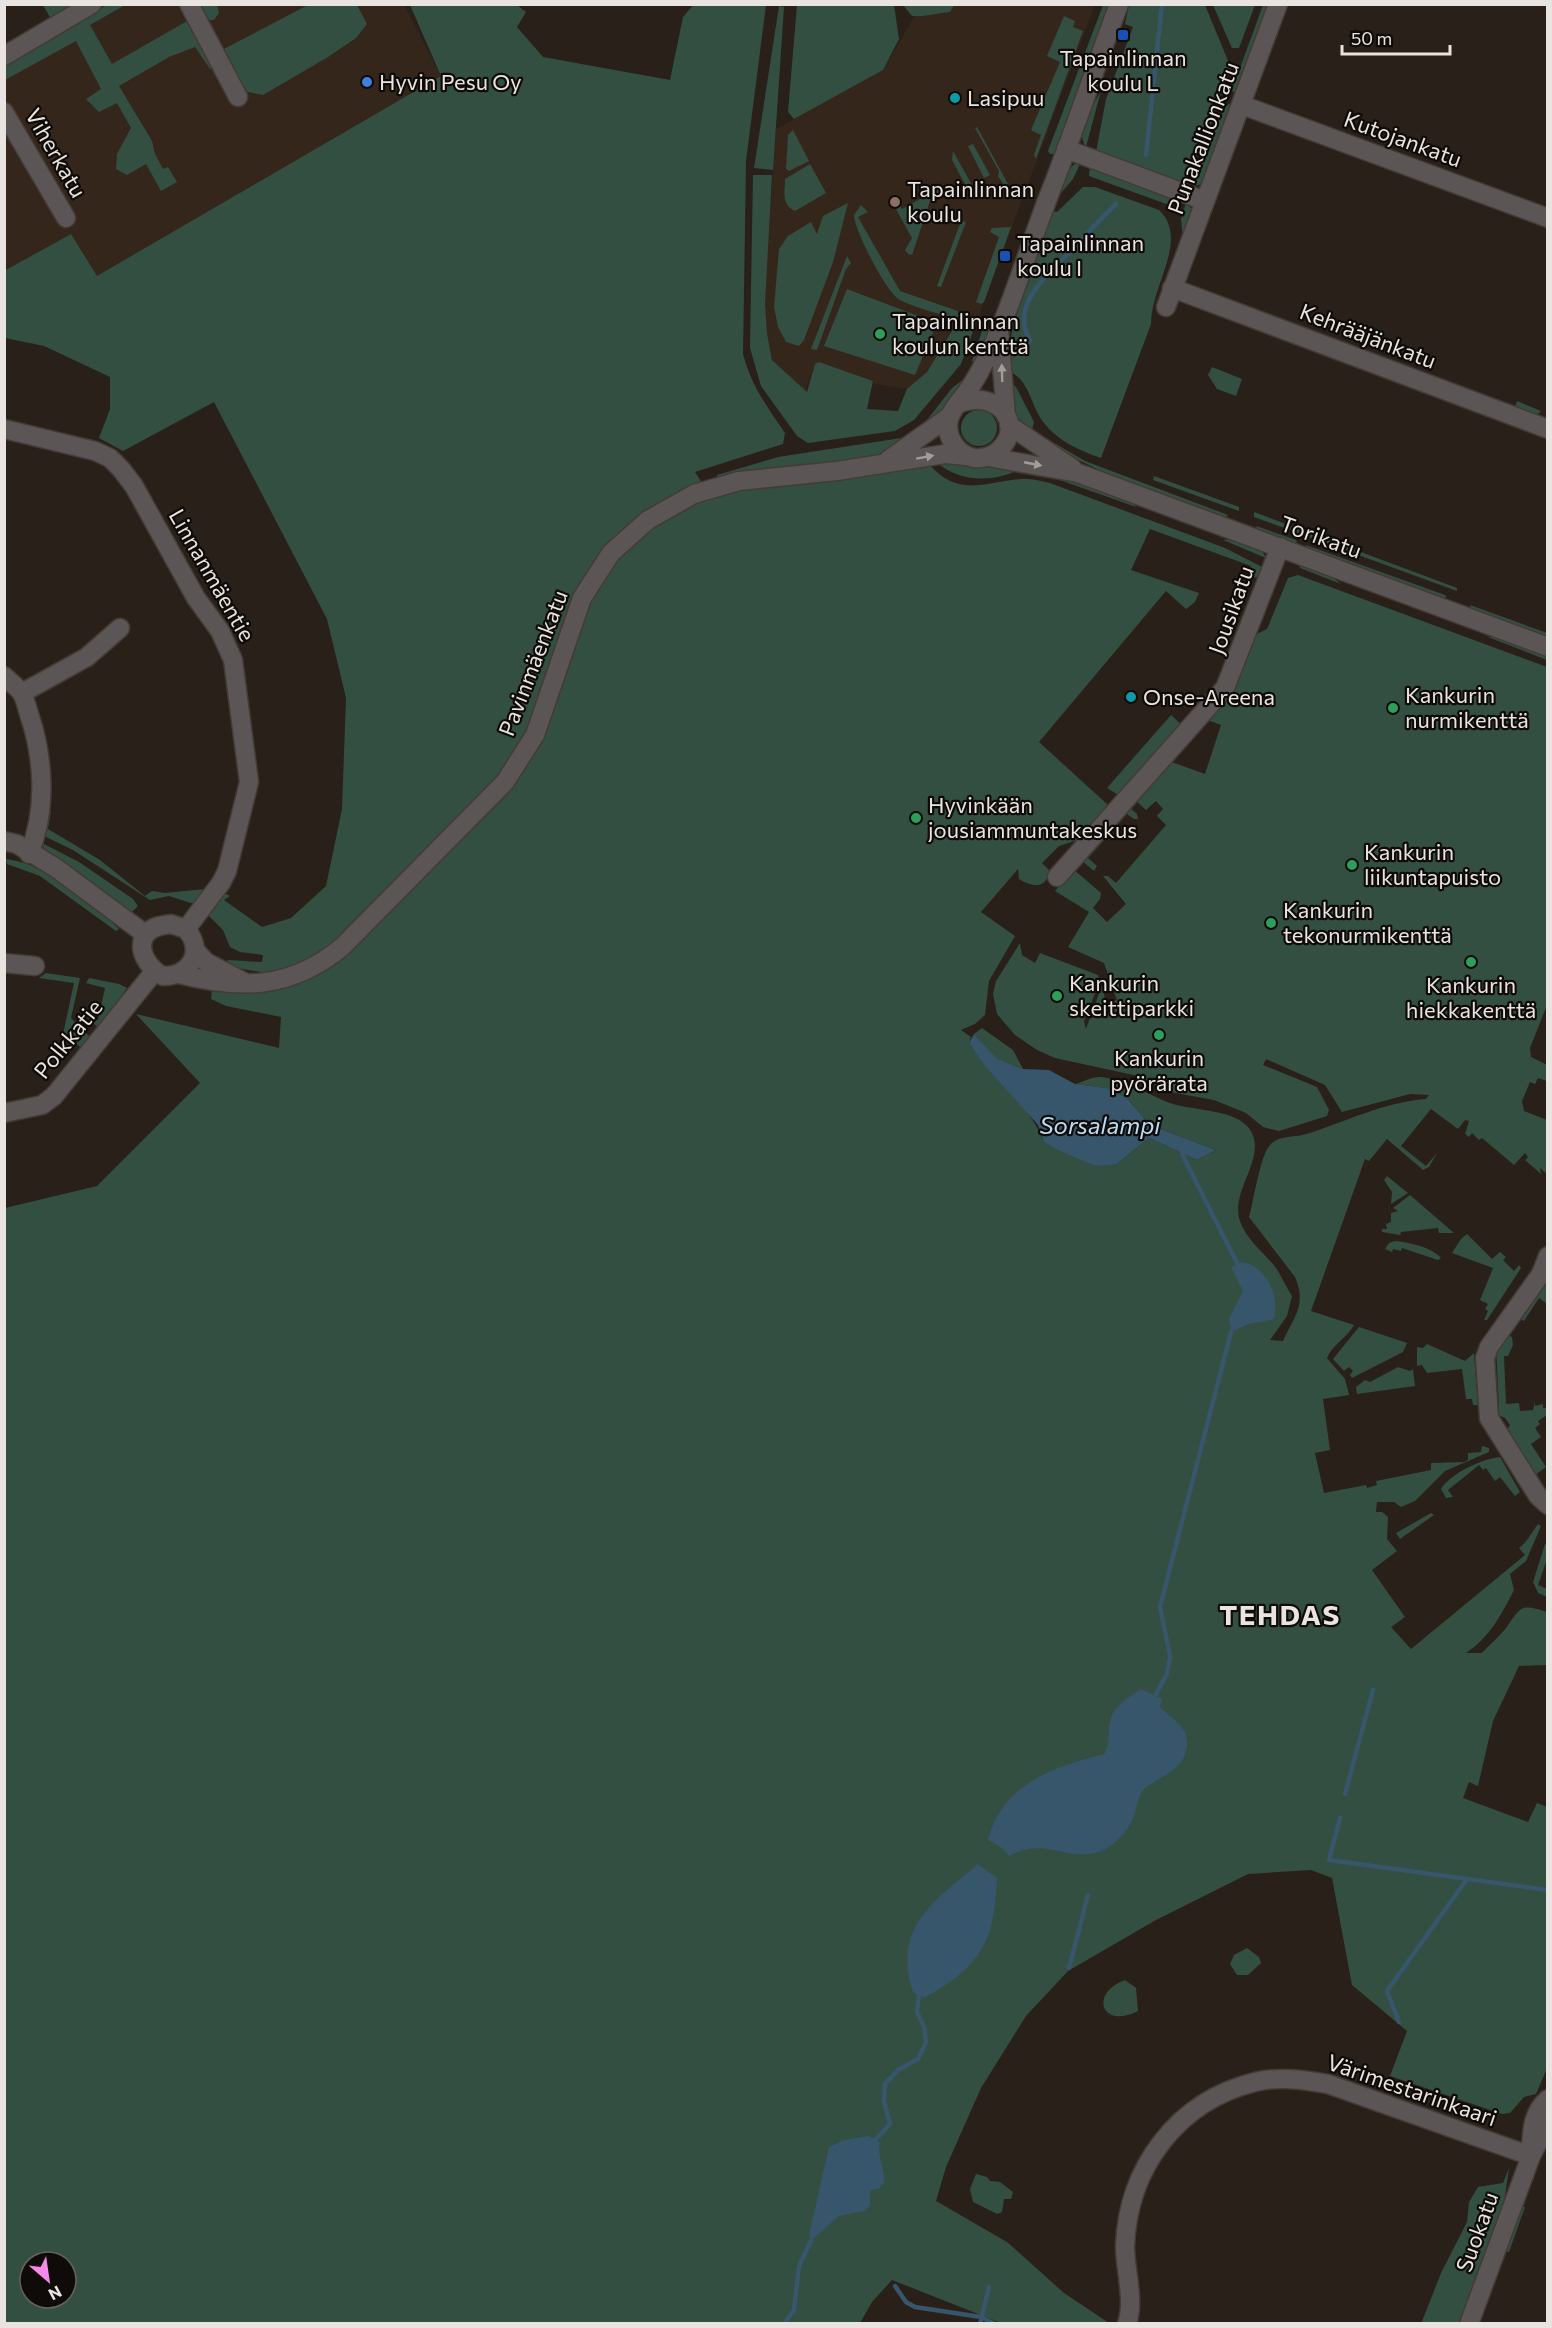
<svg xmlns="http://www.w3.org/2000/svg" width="1552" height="2328" font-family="Commissioner,sans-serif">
	<rect width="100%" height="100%" fill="#292019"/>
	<!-- built -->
	<g fill="#34261b">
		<polygon points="404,4 441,76 97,277 71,234 5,271 4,66 110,5"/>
		<polygon points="1088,4 1094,7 978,318 961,316 927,372 907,389 875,384 873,381 819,362 815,364 806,389 808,393 772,360 767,333 765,304 766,270 776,129 883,70 921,5"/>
	</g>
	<!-- green -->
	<g fill="#334f41" fill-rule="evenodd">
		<polygon points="108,4 125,5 90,25 112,64 189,20 213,67 210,69 195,47 169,57 119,86 152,141 155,154 163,169 168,167 177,182 161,191 146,164 127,175 116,169 117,154 131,128 117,103 99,112 86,99 101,89 76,41 5,80 4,65"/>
		<polygon points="43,5 77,5 51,19"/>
		<polygon points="196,5 217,5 219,13 214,20 205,20"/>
		<polygon points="308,5 357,5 367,24 356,38 328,57 263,95 248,92 239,84 220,51"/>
		<path d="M410 5H517L526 12 517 27 543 57 670 80 683 17 693 5H766L746 161 743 354C751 385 767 407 785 433L783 444 695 472 711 497 745 487 929 464C959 498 983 482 1021 479 1031 478 1040 481 1050 483L1225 548 1264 568 1262 577 1250 578 1248 576 1251 566 1150 529 1131 570 1199 593 1195 602 1186 609 1166 591 1039 742 1108 805V814L1084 838 1059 846 1042 863 1050 871C1045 889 1034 888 1019 879L1018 869 981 912 1015 936 989 981 985 1015 975 1024 961 1030 971 1037 969 1043C992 1076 1029 1104 1044 1142L1117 1164 1149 1138 1197 1160 1216 1150 1150 1125 1126 1097 1105 1088 1075 1084C1083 1082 1093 1076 1101 1077 1128 1080 1149 1096 1173 1104 1195 1111 1241 1109 1252 1133 1265 1161 1230 1191 1240 1221 1246 1240 1265 1253 1276 1268 1282 1277 1286 1287 1292 1296L1287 1316 1270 1340 1283 1341C1294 1317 1307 1305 1295 1277L1249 1217C1254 1201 1260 1152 1272 1143 1280 1136 1293 1137 1303 1135 1343 1123 1383 1102 1426 1099L1429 1095 1410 1094 1342 1112 1325 1085 1266 1059 1263 1065 1317 1087 1329 1110 1327 1116 1279 1131 1263 1127 1246 1113 1214 1100 1170 1092 1138 1076 1055 1058 1037 1050 1015 1035 997 1014 993 994 996 981 1020 943 1022 955 1035 963 1040 953 1098 975 1100 981 1084 1021 1086 1029 1102 985 1106 1003 1117 1000 1104 963 1068 947 1089 912 1055 891 1073 869 1101 893 1100 899 1093 908 1107 922 1126 904 1103 876H1108L1116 883 1166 825 1157 816 1163 809 1156 801 1146 810 1134 799 1169 761 1205 774 1221 725 1205 719 1251 637 1267 629 1288 578 1298 575 1547 667V1005L1530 1048 1531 1057 1547 1065V1081L1538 1078 1535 1084 1530 1082 1522 1101 1524 1111 1547 1120V1174L1540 1168 1541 1174 1525 1160 1528 1157 1525 1153 1514 1165 1482 1138 1479 1140 1472 1133 1469 1137 1465 1134 1469 1121 1465 1120 1458 1129 1431 1109 1401 1146 1426 1166 1437 1153 1429 1167 1423 1170 1387 1139 1369 1161 1365 1159 1311 1311 1354 1325C1347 1338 1332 1345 1327 1358L1345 1379 1349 1395 1323 1399 1330 1450 1315 1453 1324 1493 1366 1485 1367 1488 1377 1485 1376 1481 1431 1470V1463L1464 1462 1468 1460V1453L1481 1452 1482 1446 1489 1448V1452L1445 1471 1415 1501 1401 1507 1394 1502H1377L1376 1512H1382L1388 1517 1387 1539 1397 1551 1372 1570 1405 1617 1391 1627 1411 1649 1525 1555 1519 1548C1529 1540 1531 1533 1538 1524L1541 1526 1526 1561 1510 1574 1514 1590C1502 1614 1489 1638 1466 1653H1482C1489 1645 1499 1637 1506 1628 1521 1607 1520 1603 1547 1612V1665L1519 1666 1493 1721 1478 1786 1469 1782 1463 1798 1528 1822 1537 1803 1547 1807 1548 2066 1536 2094 1524 2097 1510 2113 1502 2114 1390 2076 1407 2031 1352 1985 1332 1878 1311 1870 1248 1874 1156 1920 1068 1971 1026 2016 981 2088 946 2167 936 2201 1007 2242 1064 2293 1109 2323H1001L892 2280 872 2302 860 2323H5V1208L97 1186 200 1083 136 1014 279 1048 281 1017 226 1006 211 999 212 988 259 993 261 972 224 966 228 960 262 962 263 955 240 952 230 947 223 930 208 915 224 893 230 896 224 900 262 927 291 918 326 886 342 809 346 698 327 619 214 402 123 451 99 438 110 409V377L44 346 5 338 4 271 71 234 97 276 441 76ZM30 2262H66V2298H30Z"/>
		<polygon points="797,5 894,5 899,39 883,70 794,119 788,112"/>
		<path d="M903 5V4L954 5 950 12C937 13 924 17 912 16Z"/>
		<polygon points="1103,5 1110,5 1056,154 1050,154 1048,151"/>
		<polygon points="1129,5 1205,5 1231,68 1204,143 1182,183 1096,152 1106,99 1133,27 1125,24"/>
		<polygon points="1213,5 1255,5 1239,48 1232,48"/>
		<polygon points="1263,5 1271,5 1237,97 1232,90"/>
		<polygon points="779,6 784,7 773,170 754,168"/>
		<polygon points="1064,16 1075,21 1073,27 1083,31 1036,159 1034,155 1041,135 1031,130 1060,62 1047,56"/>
		<path d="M1101 91 1086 147C1074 129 1092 108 1101 91Z"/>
		<polygon points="1229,104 1234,105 1207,179 1199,185 1192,186 1225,107"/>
		<polygon points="977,127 1014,195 1012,197 998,176 999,171 975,128"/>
		<polygon points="793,130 809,161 789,171 786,169 788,135"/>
		<polygon points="973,144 990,175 984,178 968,146"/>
		<polygon points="953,151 973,187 968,190 952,160"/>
		<polygon points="1076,163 1080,164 1073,179 1056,199 1066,171"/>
		<path d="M810 164 826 193 795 211C781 204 785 193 785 179Z"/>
		<polygon points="1090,166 1176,198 1169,205 1089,176"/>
		<path d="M753 175H772L765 304 767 333 772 360 807 392 815 364 819 362 873 381 867 409 898 411 907 389 927 372 958 321C940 313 918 309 900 300 886 293 854 229 854 215L861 205 868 212 858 217 900 291 978 318 961 364 914 420 895 431 808 443 797 436 761 386 750 348Z"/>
		<polygon points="946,185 949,190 930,201 912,255 908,254 905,250 912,238 892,202 896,200 902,209"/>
		<path d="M1083 187H1095L1159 210C1190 240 1151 284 1151 324L1101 458C1080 451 1058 441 1044 423 1030 406 1031 379 1006 370L1013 325 1051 211 1057 212Z"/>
		<polygon points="848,203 833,262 804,340 799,346 786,342 778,327 774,307 779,249 788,236 811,222 817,234 823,216"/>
		<polygon points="1186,203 1192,209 1192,217 1183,240 1181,219"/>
		<polygon points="961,221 966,222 941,287 937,286"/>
		<polygon points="1011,227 984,302 981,304 976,302 999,237 990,232 992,228"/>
		<polygon points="847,256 851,263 846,269 817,350 811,349"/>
		<polygon points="847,289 937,323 915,375 824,346"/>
		<polygon points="984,325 990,331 976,364 972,361"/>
		<polygon points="1212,367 1242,379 1236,396 1217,389 1208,375"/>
		<polygon points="969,375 933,423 920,429 952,388"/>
		<path d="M1011 383 1016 387 1034 422 1031 433C1014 420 1011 404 1011 383Z"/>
		<polygon points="1517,401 1541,411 1537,415 1515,407"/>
		<circle cx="979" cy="428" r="18"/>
		<path d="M908 437C863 477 774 464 717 478V475L778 457Z"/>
		<path d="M1046 438 1085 461 1228 515 1225 519C1162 496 1099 475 1041 439Z"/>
		<path d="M941 461C954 461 963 466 974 467 990 467 1003 465 1018 470 994 482 962 482 940 465Z"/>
		<polygon points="1059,476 1131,500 1136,507 1054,478"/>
		<polygon points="1154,476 1239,507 1239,511 1153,480"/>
		<polygon points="1254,512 1457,588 1457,591 1254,517"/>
		<polygon points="1256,526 1296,540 1297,543 1296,545 1258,531"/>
		<polygon points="1236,539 1260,548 1266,558 1223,540"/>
		<polygon points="1306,545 1445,595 1447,597 1441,599 1305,549"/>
		<polygon points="1299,563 1328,574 1341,584 1300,568"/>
		<polygon points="1470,605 1547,633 1547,636 1471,609"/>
		<polygon points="1488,637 1503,637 1547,656 1547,660"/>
		<polygon points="1171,715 1184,727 1122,797 1107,788"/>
		<polygon points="1129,807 1137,814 1138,819 1134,819 1127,814 1088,858 1097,866 1094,871 1081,860"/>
		<polygon points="46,810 51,811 48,829 100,860 145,896 152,891 165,893 205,889 213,877 218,878 197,905 169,896 150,900 73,850 44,836"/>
		<polygon points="42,843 79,862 133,899 138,906 132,912 45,852"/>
		<path d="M6 859C50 865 88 899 119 929L116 931 40 876 7 864Z"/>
		<polygon points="46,973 80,978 71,1018 91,1038 83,1049 63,1034 74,983 39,978"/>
		<polygon points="89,978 119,984 127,988 99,1028 87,1018 98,1020 105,988 86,983"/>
		<polygon points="982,1028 1013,1050 1023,1069 995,1058 974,1034"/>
		<polygon points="1387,1176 1408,1193 1391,1204 1392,1192 1384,1180"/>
		<polygon points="1410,1195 1454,1233 1439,1233 1438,1228 1401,1232 1400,1235 1382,1232 1382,1229 1387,1229 1386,1224 1391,1222 1391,1213 1398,1211 1393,1208"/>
		<polygon points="1467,1234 1492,1259 1500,1252 1506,1257 1503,1260 1514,1271 1519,1265 1521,1268 1487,1320 1484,1320 1488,1311 1485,1309 1488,1304 1480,1300 1493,1268 1452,1253 1461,1239"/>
		<path d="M1395 1241C1407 1242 1432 1247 1441 1258L1438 1260 1402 1248 1401 1251 1393 1249 1392 1252 1385 1249 1389 1243Z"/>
		<polygon points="1547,1281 1547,1304 1539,1298 1524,1321 1517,1317 1541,1284"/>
		<polygon points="1359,1327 1407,1343 1403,1352 1352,1378 1350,1375 1353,1371 1349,1367 1344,1371 1333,1359"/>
		<polygon points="1504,1334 1512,1337 1513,1345 1508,1356 1504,1356 1506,1404 1519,1403 1520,1411 1533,1410 1535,1402 1535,1406 1543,1404 1543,1408 1547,1408 1547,1415 1538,1421 1540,1424 1535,1428 1541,1437 1531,1444 1546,1467 1535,1475 1507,1430 1510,1425 1505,1418 1500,1416 1497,1423 1497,1412 1499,1409 1496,1346"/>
		<polygon points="1427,1344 1465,1361 1474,1353 1478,1405 1473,1405 1472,1399 1466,1399 1462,1369 1427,1373 1422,1365 1417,1366 1417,1347 1423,1348"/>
		<polygon points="1398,1367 1410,1371 1413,1369 1415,1386 1357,1394 1356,1387 1365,1380 1370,1382"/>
		<path d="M1500 1457 1520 1492 1515 1496 1500 1477 1495 1481 1486 1468 1483 1470 1479 1465 1448 1490 1453 1497 1446 1498 1441 1489C1451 1473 1482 1459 1500 1457Z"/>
		<polygon points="1431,1513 1434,1515 1400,1539 1396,1533"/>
		<polygon points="1545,1544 1547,1545 1547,1559 1538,1585 1547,1589 1547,1597 1538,1593 1533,1582"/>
		<polygon points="1247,1948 1259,1957 1261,1963 1248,1975 1237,1975 1230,1964 1234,1955"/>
		<path d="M1125 1980 1136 1988 1138 2011C1101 2030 1089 1993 1125 1980Z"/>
		<polygon points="1509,2168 1503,2210 1461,2323 1421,2324 1441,2273 1467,2222 1469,2202 1478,2187 1503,2183"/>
		<polygon points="976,2174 987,2177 990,2181 1000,2182 1013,2192 1011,2199 1004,2199 1002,2212 997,2214 973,2202 970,2189"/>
		<polygon points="1521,2206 1525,2207 1509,2252 1505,2251"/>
	</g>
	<!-- water -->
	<g fill="#37556b">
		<polygon points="974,1034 996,1058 1023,1069 1049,1070 1075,1084 1106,1088 1126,1097 1150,1125 1216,1150 1197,1160 1149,1138 1117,1164 1096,1166 1062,1152 1044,1142 1038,1125 985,1066 969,1043"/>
		<path d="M1242 1262C1267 1266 1280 1297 1274 1319L1249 1324 1231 1332 1229 1319 1243 1291 1231 1267Z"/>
		<path d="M1141 1689 1162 1699 1160 1707C1172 1720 1189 1726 1187 1746 1184 1773 1159 1775 1143 1790 1137 1797 1137 1808 1134 1816 1128 1832 1112 1849 1095 1853 1063 1860 1045 1837 1009 1856L1002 1848 988 1840C1002 1784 1053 1767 1104 1754 1109 1747 1108 1741 1109 1732 1109 1708 1123 1701 1141 1689Z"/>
		<path d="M978 1864 997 1878C994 1942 982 1966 924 1998L913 1992C892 1927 934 1901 978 1864Z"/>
		<path d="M868 2136 876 2139 880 2143C877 2157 885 2169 884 2183L878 2189 870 2190V2206L864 2211 839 2216 811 2241 809 2235 829 2147 844 2140Z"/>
	</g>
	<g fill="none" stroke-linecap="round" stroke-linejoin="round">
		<!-- stream -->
		<g stroke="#37556b" stroke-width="4.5">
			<polyline points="1146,155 1162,4"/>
			<path d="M1021 355 1030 340C1009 306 1048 273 1071 251 1086 235 1100 219 1116 204"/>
			<polyline points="1182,1154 1237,1263"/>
			<polyline points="1156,1694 1167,1674 1170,1656 1160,1607 1231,1332"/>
			<polyline points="1345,1794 1373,1690"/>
			<polyline points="1340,1818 1329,1860 1548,1890"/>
			<polyline points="1069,1968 1088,1895"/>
			<polyline points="1399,2022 1387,1991 1467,1879"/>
			<polyline points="876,2139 890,2124 884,2101 885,2084 898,2070 918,2059 926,2042 924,2027 917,2012 919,1994"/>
			<polyline points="895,2286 906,2302 915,2307 981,2317 995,2324"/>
			<polyline points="784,2324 794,2310 799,2266 811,2241"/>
			<polyline points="980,2324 989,2287"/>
		</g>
		<!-- minor casing -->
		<g stroke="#443b35" stroke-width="21">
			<g id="minor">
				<polyline points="189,4 238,97"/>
				<polyline points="4,56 92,4"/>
				<polyline points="1242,105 1548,218"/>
				<polyline points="4,112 66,218"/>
				<polyline points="1066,149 1205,201"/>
				<polyline points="1172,288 1548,429"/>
				<polyline points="1166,307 1278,4"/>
				<polyline points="999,330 1006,416"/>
				<path d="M960 403C998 389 1026 425 999 450 993 456 983 459 974 458 956 454 943 434 950 416 954 406 965 396 971 386 982 369 992 348 1000 329 1020 280 1035 229 1055 180 1077 122 1097 63 1119 4"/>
				<polyline points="1009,425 1072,468"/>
				<polyline points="4,429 95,451 110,458 121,469 134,486 196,598 220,631 233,660 249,782 227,871 221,883 186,929"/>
				<polyline points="988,457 1078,473 1548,647"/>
				<polyline points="888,460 950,416"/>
				<path d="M4 676C10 682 17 687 21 692 25 698 27 707 29 714 44 758 47 810 29 854"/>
				<polyline points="22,693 87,657 120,628"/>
				<polyline points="4,841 17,844 56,868 145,934"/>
				<polyline points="1057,877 1225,688 1280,547"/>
				<path d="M171 924 186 929C205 951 191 976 163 976 149 970 133 946 148 932 154 926 163 925 171 924Z"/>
				<polyline points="196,951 206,962 244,982"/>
				<polyline points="4,963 35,966"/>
				<path d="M179 974C241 990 291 989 342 947L505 782 535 735 582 598 611 553 648 520 694 494 739 481 837 471 945 454 967 456"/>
				<polyline points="4,1113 42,1105 54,1096 154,972"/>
				<polyline points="1548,1256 1541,1274 1489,1347 1485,1358 1489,1418 1538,1496 1548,1505"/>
				<path d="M1531 2148C1532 2129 1533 2112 1548 2099"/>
				<path d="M1127 2324C1135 2299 1125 2271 1125 2246 1128 2167 1178 2101 1255 2082 1279 2076 1304 2080 1328 2084L1531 2156"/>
				<polyline points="1469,2324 1531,2156 1548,2123"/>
			</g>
		</g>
		<!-- minor -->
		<use href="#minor" stroke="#5b5556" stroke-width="18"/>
	</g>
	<!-- one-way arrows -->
	<defs><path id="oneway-solid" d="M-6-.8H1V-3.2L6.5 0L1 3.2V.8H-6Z" transform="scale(1.5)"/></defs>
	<g fill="#a29c9b">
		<use href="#oneway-solid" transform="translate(1002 373) rotate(-92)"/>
		<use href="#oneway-solid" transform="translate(925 457) rotate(-10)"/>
		<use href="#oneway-solid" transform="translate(1033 464) rotate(11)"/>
	</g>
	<!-- markers -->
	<g fill="#1a4fb4" stroke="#0f0b08" stroke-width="2">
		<rect x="1117" y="29" width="12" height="12" rx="3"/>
		<rect x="999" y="250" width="12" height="12" rx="3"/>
	</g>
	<circle fill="#3f7fe0" stroke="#0f0b08" stroke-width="2" cx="367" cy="82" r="6"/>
	<g fill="#0f9aa8" stroke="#0f0b08" stroke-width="2">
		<circle cx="955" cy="98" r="6"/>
		<circle cx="1131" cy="697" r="6"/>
	</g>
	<circle fill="#8d6e63" stroke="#0f0b08" stroke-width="2" cx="895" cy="202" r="6"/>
	<g fill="#2e9e5b" stroke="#0f0b08" stroke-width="2">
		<circle cx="880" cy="334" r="6"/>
		<circle cx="1393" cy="708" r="6"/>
		<circle cx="916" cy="818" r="6"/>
		<circle cx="1352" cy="865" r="6"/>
		<circle cx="1271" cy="923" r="6"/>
		<circle cx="1471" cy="962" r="6"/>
		<circle cx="1057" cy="996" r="6"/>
		<circle cx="1159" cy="1035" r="6"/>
	</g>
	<g text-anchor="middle" stroke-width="4.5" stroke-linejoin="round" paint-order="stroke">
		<!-- poi labels -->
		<g font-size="22" fill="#eae4e0" stroke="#0f0b08" text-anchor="start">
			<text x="1123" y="66" text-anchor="middle">Tapainlinnan<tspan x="1123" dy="25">koulu L</tspan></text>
			<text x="379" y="90">Hyvin Pesu Oy</text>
			<text x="967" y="106">Lasipuu</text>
			<text x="907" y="197">Tapainlinnan<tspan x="907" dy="25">koulu</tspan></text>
			<text x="1017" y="251">Tapainlinnan<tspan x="1017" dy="25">koulu I</tspan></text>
			<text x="892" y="329">Tapainlinnan<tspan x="892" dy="25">koulun kenttä</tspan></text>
			<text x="1405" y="703">Kankurin<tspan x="1405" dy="25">nurmikenttä</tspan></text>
			<text x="1143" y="705">Onse-Areena</text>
			<text x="928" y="813">Hyvinkään<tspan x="928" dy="25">jousiammuntakeskus</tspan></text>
			<text x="1364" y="860">Kankurin<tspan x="1364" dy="25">liikuntapuisto</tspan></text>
			<text x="1283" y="918">Kankurin<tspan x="1283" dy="25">tekonurmikenttä</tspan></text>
			<text x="1069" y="991">Kankurin<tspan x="1069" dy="25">skeittiparkki</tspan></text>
			<text x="1471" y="993" text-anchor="middle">Kankurin<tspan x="1471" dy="25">hiekkakenttä</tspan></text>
			<text x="1159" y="1066" text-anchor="middle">Kankurin<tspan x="1159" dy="25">pyörärata</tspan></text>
		</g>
		<!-- street labels -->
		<g font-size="22" fill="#eae4e0" stroke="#0f0b08">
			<text transform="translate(1203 138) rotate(-69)" y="8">Punakallionkatu</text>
			<text transform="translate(1403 139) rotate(20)" y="8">Kutojankatu</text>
			<text transform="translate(56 153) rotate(60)" y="8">Viherkatu</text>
			<text transform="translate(1368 336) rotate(21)" y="8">Kehrääjänkatu</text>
			<text transform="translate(1321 537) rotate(20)" y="8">Torikatu</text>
			<text transform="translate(212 575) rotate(60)" y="8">Linnanmäentie</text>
			<text transform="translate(1231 610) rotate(-70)" y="8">Jousikatu</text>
			<text transform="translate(533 663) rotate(-69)" y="8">Pavinmäenkatu</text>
			<text transform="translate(68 1039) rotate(-51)" y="8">Polkkatie</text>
			<text transform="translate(1412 2090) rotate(19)" y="8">Värimestarinkaari</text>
			<text transform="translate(1477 2232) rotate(-70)" y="8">Suokatu</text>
		</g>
		<!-- water labels -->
		<g font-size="24" font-style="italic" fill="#bcddf6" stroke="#0f0b08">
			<text x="1100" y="1134">Sorsalampi</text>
		</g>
		<!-- district labels -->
		<g font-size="28" font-weight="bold" letter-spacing="1.5" fill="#eae4e0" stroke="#0f0b08">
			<text x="1280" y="1625">TEHDAS</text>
		</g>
	</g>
	<!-- border -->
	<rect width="1552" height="2328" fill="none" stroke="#eae4e0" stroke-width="12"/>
	<!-- north arrow -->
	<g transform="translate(48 2280) rotate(151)"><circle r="28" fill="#0f0b08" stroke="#67625e" stroke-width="1.5"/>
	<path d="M0-4.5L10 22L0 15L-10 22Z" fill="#f788eb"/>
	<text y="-9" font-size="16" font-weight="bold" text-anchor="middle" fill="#eae4e0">N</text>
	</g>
	<!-- scale -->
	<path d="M1342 45v9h108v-9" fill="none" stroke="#eae4e0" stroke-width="3"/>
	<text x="1351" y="45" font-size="18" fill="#eae4e0" stroke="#0f0b08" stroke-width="4.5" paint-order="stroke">50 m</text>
</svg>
